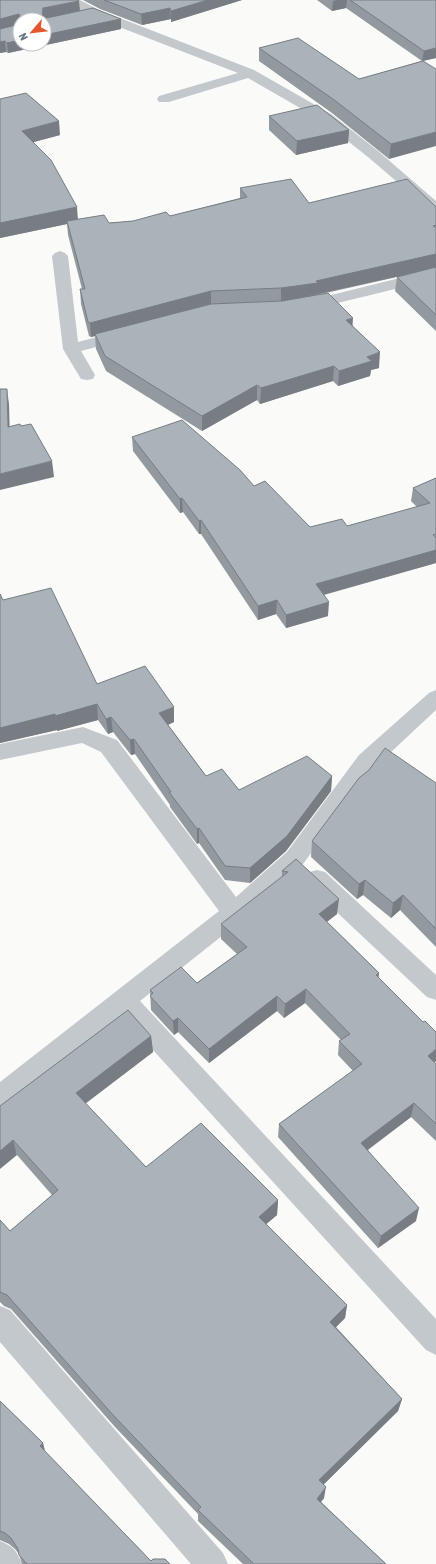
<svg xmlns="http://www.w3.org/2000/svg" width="436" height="1564" font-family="'Asap Condensed',sans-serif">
	<rect width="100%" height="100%" fill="#fafaf8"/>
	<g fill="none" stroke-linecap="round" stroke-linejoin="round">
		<!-- street -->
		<g fill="#c3c8cc" fill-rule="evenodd">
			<polygon points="65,0 80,0 99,10 254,70 331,114 378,151 436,201 436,212 431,211 368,157 321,120 248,78 169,102 159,102 157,99 159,96 238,73 91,16 67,3"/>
			<polygon points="60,251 65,253 68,256 78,342 124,330 130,332 132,335 130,338 81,351 95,375 93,379 87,380 81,379 63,349 52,256 55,253"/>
			<polygon points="436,269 436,279 305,311 299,309 297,306 299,303"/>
			<polygon points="436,690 436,710 375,767 303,864 242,920 140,1001 436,1319 436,1355 426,1350 122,1016 9,1105 0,1109 0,1082 219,911 101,752 82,743 0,760 0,744 83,727 117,740 236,897 287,852 359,755 429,693"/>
			<polygon points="317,870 325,872 436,975 436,1000 427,997 309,886 305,879 309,872"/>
			<polygon points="0,1306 10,1310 223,1553 228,1564 191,1564 0,1342"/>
			<path d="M0 1541C13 1546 17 1551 22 1564H0Z"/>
		</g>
	</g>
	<!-- wall -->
	<g fill="#929a9f" fill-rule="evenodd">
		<path d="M0 0 80 11 121 19V29L8 53 6 52 0 53ZM20 20H44L20 44Z"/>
		<polygon points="83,0 242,0 171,22 171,19 142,25 100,9"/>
		<polygon points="317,0 436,0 436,58 423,61 389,159 332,113 259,61 259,48 359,79 422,61 346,8 332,11"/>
		<polygon points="0,99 60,135 33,142 78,219 109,223 133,221 170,216 240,198 240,188 309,203 436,207 436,331 395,291 397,277 317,295 353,326 379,368 371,370 370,376 338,386 333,381 260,404 257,400 202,431 106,371 96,349 95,336 91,337 89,336 81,304 80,289 82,289 68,235 67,224 0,238"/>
		<polygon points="269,116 349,130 348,143 296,155 269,130"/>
		<polygon points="132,437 254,486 310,527 347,526 417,507 411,501 413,488 436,478 436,563 324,595 328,616 286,628 276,614 258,620 201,534 199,534 183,512 180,513 133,451"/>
		<polygon points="0,594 3,600 97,684 174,722 168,725 206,776 239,790 332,776 331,791 286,851 250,883 225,880 199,843 197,844 170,807 170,805 135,754 131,755 113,732 108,734 98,720 57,731 57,730 0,743"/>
		<polygon points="436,783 436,947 400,910 391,918 363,895 357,899 311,857 312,841"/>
		<polygon points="296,859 337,914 327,922 379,973 378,978 436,1061 434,1062 436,1064 436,1141 411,1117 368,1150 416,1221 378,1248 278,1137 279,1124 353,1071 338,1055 339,1041 341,1040 305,1003 284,1018 277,1011 209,1063 178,1032 174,1035 151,1010 150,990 197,983 237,954 221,939 221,924 282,877 282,871"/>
		<polygon points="151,1036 153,1052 85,1104 146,1167 278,1200 277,1215 266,1224 347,1305 345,1318 336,1327 402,1399 398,1411 324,1484 324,1498 321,1502 386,1564 243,1564 198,1521 198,1514 115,1427 11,1309 4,1306 0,1302 0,1220 10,1231 52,1195 17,1155 0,1106"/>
		<polygon points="0,1401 43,1443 45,1452 151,1561 170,1564 22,1564 19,1554 15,1549 9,1544 0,1540"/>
	</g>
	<!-- shaded-wall -->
	<g fill="#777d82">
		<polygon points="208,0 242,0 171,22 171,11"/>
		<polygon points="337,0 347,0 346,8 332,11 333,1"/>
		<polygon points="79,1 80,11 42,20 43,8"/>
		<polygon points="170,8 171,19 142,25 141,14"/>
		<polygon points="19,14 20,25 0,30 0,19"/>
		<polygon points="121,19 121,29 8,53 7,43 20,40 20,44 44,44 44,35"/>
		<polygon points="5,41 6,52 0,53 0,42"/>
		<polygon points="436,48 436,58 422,61 424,51"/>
		<polygon points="59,121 60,135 23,145 22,131"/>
		<polygon points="349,130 348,143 296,155 297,141"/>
		<polygon points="436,132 436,146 389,159 391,144"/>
		<polygon points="77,207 78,221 67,221 67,224 0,238 0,223"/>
		<polygon points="436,254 436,268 281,302 281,288"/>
		<polygon points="211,291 211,306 95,334 95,336 91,337 90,323"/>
		<polygon points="353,318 352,333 346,320"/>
		<polygon points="380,352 379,368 371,370 370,376 338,386 339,371 367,357"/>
		<polygon points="334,366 333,381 260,404 261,388"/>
		<polygon points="257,385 257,400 202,431 202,416"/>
		<polygon points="7,389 9,404 10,442 8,427"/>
		<polygon points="52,461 54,477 0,490 0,474"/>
		<polygon points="182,498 183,512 180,513 180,499"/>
		<polygon points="201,520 201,534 199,534 199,521"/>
		<polygon points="436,550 436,563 315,597 316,584"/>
		<polygon points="277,600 276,614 258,620 258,606"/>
		<polygon points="329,602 328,616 286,628 286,615"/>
		<polygon points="97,704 98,720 57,731 55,716"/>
		<polygon points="174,707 174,722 160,728 159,713"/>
		<polygon points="55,714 57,730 0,743 0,728"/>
		<polygon points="111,717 113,732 108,734 106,719"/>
		<polygon points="134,739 135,754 131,755 130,740"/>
		<polygon points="332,776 331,791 286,851 250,883 250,868"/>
		<polygon points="199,828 199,843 197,844 197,829"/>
		<polygon points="365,880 363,895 357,899 359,884"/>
		<polygon points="403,895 400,910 391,918 393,903"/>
		<polygon points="339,899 337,914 317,929 319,914"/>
		<polygon points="379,973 377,988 376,975"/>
		<polygon points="306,989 305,1003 284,1018 285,1004"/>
		<polygon points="277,996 277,1011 209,1063 209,1049"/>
		<polygon points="178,1018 178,1032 174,1035 173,1021"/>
		<polygon points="151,1036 153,1052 78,1109 76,1093"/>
		<polygon points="436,1049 436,1061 425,1070 428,1056"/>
		<polygon points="414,1103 411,1117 359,1156 361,1143"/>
		<polygon points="13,1140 17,1155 0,1169 0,1151"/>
		<polygon points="278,1200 277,1215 258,1231 259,1217"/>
		<polygon points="419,1208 416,1221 378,1248 381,1236"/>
		<polygon points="347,1305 345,1318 328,1335 330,1322"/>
		<polygon points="402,1399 398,1411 317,1491 319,1480"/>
		<polygon points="43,1443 46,1455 40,1446"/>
		<polygon points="326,1487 324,1498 315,1509 317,1499"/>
	</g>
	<!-- building -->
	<g fill="#aab3b9" stroke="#777d82">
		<polygon points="0,0 77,0 79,1 43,8 42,19 93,8 121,19 44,35 44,20 20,20 20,16 19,14 0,19"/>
		<polygon points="104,0 208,0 171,11 170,8 141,14"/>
		<polygon points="350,0 436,0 436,48 424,51"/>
		<polygon points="20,24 20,40 7,43 5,41 0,42 0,29"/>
		<polygon points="298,38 359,79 423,61 436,69 436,132 391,144 333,99 259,48"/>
		<polygon points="26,93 59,121 22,131 51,160 77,207 0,223 0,99"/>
		<polygon points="317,105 349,130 297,141 269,116"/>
		<polygon points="291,179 309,203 407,179 436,207 436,225 433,226 436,228 436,254 316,281 318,283 281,288 211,291 90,323 88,322 80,289 85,289 67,221 104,215 109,223 133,221 166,212 170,216 247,197 240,188"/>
		<polygon points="436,267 436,315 397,277"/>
		<polygon points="328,293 353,318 346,320 380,352 367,357 372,361 339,371 334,366 261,388 257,385 202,416 105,356 95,334 211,304 282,301"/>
		<polygon points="0,389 7,389 8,427 20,424 21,426 31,424 52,461 0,474"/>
		<polygon points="182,420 240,470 254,486 265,481 310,527 342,519 347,526 430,503 413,488 436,478 436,534 433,535 436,538 436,550 316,584 329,602 286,615 277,600 258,606 201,520 199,521 182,498 180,499 132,437"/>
		<polygon points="51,588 97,684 145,666 174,707 159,713 206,776 222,769 239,790 307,756 332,776 287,836 250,868 225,866 199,828 197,829 169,792 171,792 134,739 130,740 111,717 106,719 97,704 55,716 55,714 0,728 0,594 3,600"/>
		<polygon points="385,748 436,783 436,929 403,895 393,903 365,880 359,884 312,841 359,778 369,770"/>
		<polygon points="296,859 339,899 319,914 379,973 376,975 423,1022 425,1021 436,1032 436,1049 428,1056 436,1064 436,1124 414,1103 361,1143 419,1208 381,1236 279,1124 362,1064 339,1041 350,1034 306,989 285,1004 277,996 209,1049 178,1018 173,1021 150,996 153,993 150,990 181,967 197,983 247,947 221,924 288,872 282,871"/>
		<polygon points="128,1010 151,1036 76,1093 146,1167 201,1123 278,1200 259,1217 347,1305 330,1322 402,1399 319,1480 326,1487 317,1499 386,1564 254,1564 198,1510 201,1507 113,1415 7,1295 0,1292 0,1220 10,1231 58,1190 13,1140 0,1151 0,1106"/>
		<polygon points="0,1401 43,1443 40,1446 151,1561 153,1559 165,1559 170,1564 27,1564 19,1555 18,1549 11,1538 5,1533 0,1531"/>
	</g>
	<!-- north arrow -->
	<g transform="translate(32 32) rotate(242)"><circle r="19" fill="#ffffff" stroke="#c1c8cd"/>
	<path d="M0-3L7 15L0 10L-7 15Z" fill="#e4572e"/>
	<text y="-6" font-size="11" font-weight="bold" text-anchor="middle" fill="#657683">N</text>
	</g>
</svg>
